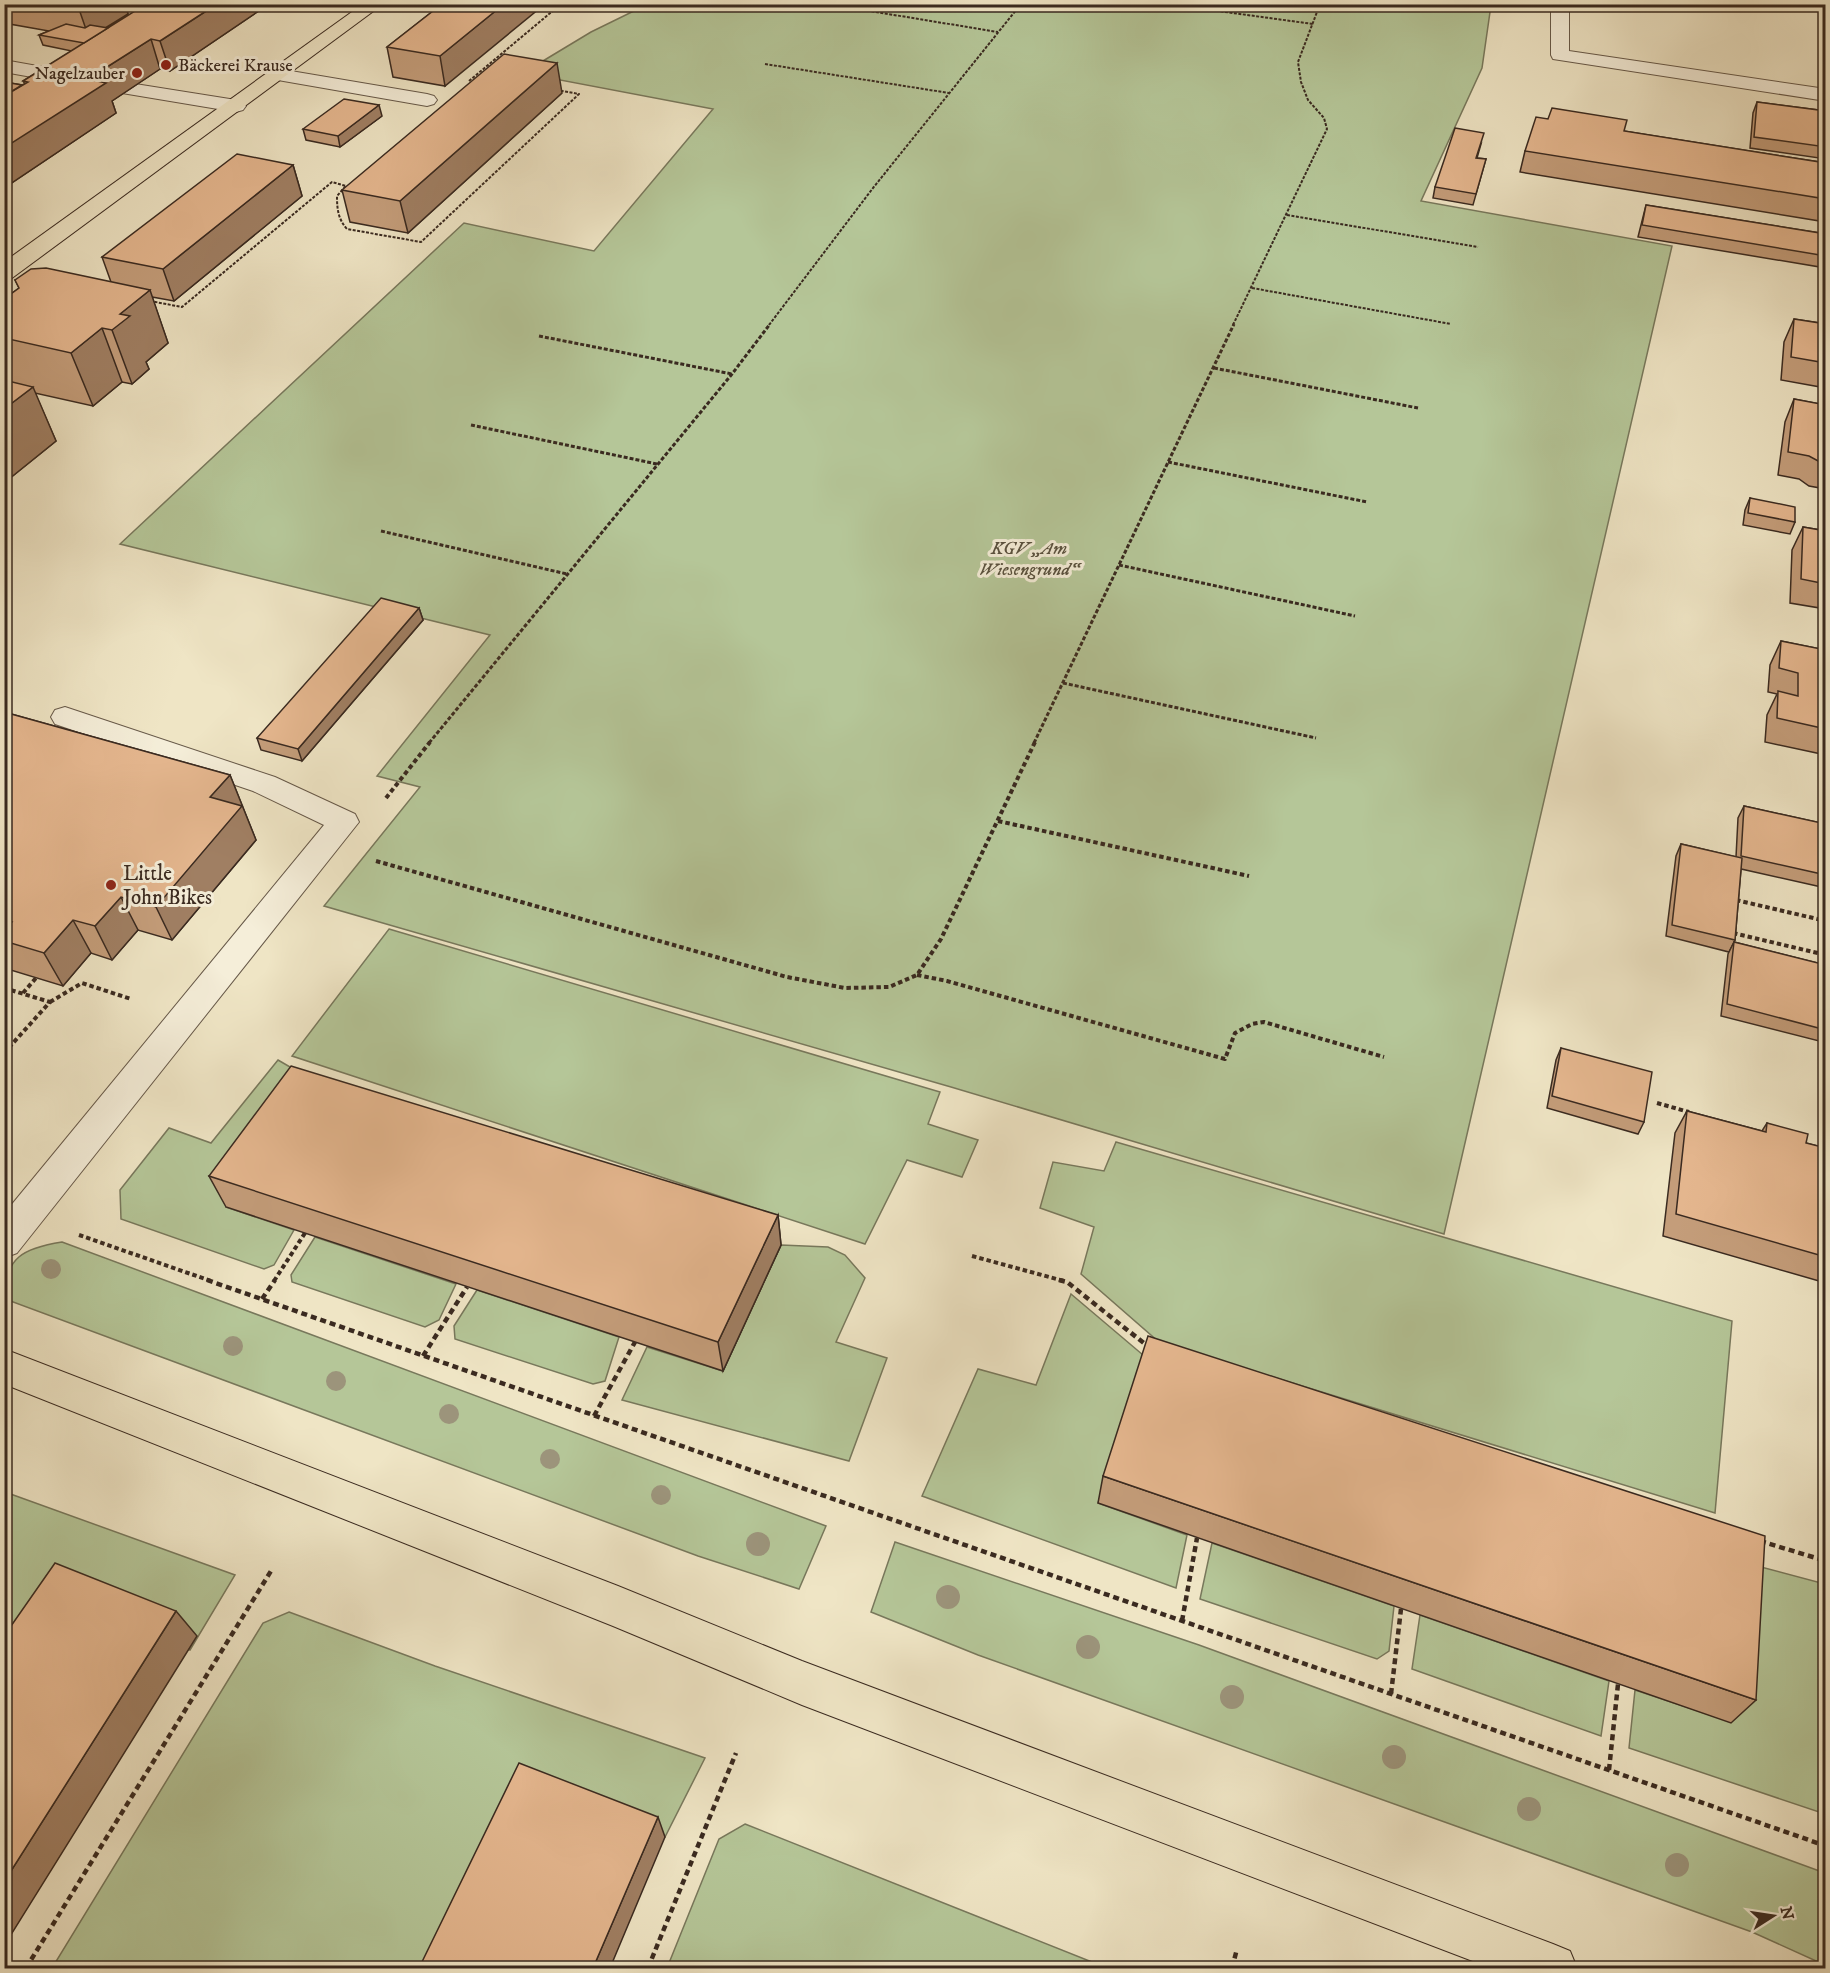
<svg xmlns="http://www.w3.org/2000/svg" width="1830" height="1973" font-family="'IM FELL DW Pica',serif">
	<rect width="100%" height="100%" fill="#efe5c5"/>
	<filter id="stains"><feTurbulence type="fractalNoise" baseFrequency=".00333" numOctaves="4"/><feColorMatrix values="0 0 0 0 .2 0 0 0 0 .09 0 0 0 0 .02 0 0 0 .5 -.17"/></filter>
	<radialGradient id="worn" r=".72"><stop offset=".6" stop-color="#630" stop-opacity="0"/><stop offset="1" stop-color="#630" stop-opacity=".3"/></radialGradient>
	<!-- green -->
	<g fill="#b5c698" stroke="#78785c" stroke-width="1.5">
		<polygon points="646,5 1491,5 1482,68 1421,201 1672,246 1444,1234 951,1087 324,906 420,787 377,776 490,635 120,544 464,223 594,251 713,109 523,73 591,32"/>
		<polygon points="389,929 940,1092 928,1124 978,1140 962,1177 907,1160 865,1244 292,1056"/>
		<polygon points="278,1060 309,1078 226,1207 294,1230 274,1265 264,1269 121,1219 120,1190 169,1128 211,1143"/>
		<polygon points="1116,1142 1732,1321 1715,1513 1159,1342 1081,1274 1094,1227 1040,1208 1053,1162 1104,1171"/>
		<polygon points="315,1237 456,1284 439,1320 425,1327 292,1282 291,1275"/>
		<path d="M62 1242 826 1526 799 1589 698 1556 5 1299C4 1257 24 1248 62 1242Z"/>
		<polygon points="781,1245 828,1247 845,1255 865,1278 836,1342 887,1358 849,1461 622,1400 647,1347 723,1371"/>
		<polygon points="477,1290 619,1337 605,1381 593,1384 455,1339 454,1326"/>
		<polygon points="1071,1294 1143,1355 1142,1365 1098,1503 1187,1535 1176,1588 922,1496 978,1369 1036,1385"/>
		<polygon points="5,1492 235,1575 190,1650 66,1606 5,1698"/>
		<polygon points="895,1542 1199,1645 1825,1873 1825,1965 1752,1932 978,1655 871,1612"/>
		<polygon points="1212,1543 1394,1606 1389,1651 1377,1659 1200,1599"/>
		<polygon points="1742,1562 1825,1584 1825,1814 1629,1748 1635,1690 1731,1722"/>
		<polygon points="289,1612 435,1666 705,1758 665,1837 530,1784 443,1968 52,1968 263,1623"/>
		<polygon points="1420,1615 1609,1681 1601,1736 1412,1669"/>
		<polygon points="745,1824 1107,1968 667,1968 719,1839"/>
	</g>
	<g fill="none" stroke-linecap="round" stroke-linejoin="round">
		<!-- minor casing -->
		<g stroke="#675949" stroke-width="2">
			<g id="minor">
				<polygon points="1551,4 1569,4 1569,51 1826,89 1826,101 1553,59 1551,55"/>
				<polygon points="4,60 82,74 89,76 91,80 89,84 82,86 4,72"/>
				<polygon points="279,69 427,94 434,96 437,100 434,104 427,106 272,79 270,75 272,71"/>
				<polygon points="129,83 236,100 243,102 246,106 243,110 236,112 122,93 119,89 122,85"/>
				<polygon points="65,707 275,777 355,814 359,822 17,1253 4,1258 4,1214 324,825 253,791 55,724 51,717 55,710"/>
			</g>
		</g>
		<!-- major casing -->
		<g stroke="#3a2a20" stroke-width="2">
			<g id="major">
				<polygon points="363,4 383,4 12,278 4,279 4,262"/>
				<polygon points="4,1349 618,1586 802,1661 1553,1944 1570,1951 1577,1968 1491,1968 802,1705 613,1626 4,1384"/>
			</g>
		</g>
		<!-- path-far3 -->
		<g stroke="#3a2a20" stroke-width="2" stroke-dasharray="3 1.5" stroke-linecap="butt">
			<polyline points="827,4 998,32"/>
			<polyline points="1167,4 1313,24"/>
			<polyline points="123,9 139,12"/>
			<polyline points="765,64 949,93"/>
			<polyline points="469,81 561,4"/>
			<polyline points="1287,215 1478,247"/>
			<polyline points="1252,288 1451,324"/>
			<path d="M150 301 182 307 332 182 346 186 337 196C337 209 338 219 347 229L421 242 579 94 557 90"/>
			<polyline points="769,325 873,188 1021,4"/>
			<polyline points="1233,325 1327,129 1324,118 1308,100 1301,82 1298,62 1320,4"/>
		</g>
		<!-- path-far2 -->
		<g stroke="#3a2a20" stroke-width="3" stroke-dasharray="4 2" stroke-linecap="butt">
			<polyline points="539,336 732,374"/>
			<polyline points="1214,368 1418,408"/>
			<polyline points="471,425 657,464"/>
			<polyline points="1168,462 1367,502"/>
			<polyline points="381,531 567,574"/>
			<polyline points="1119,565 1355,616"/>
			<polyline points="1063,683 1316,738"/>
			<polyline points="429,743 732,374 770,324"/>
			<polyline points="1034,743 1234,324"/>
		</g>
		<!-- path-far1 -->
		<g stroke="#3a2a20" stroke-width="4" stroke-dasharray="4.5 3" stroke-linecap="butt">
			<polyline points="386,798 430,742"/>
			<polyline points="998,821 1249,876"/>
			<polyline points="376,861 787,977 845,988 889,987 917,975 941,939 1035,742"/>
			<polyline points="1736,900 1826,921"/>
			<polyline points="1733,933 1826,955"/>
			<polyline points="917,975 947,981 1225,1059 1235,1033 1252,1024 1264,1022 1384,1057"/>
			<polyline points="4,988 50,1002 4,1053"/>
			<polyline points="23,993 36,978"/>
			<polyline points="50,1002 82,983 131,999"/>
			<polyline points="1657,1103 1689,1112"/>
			<polyline points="79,1235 211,1281"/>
			<polyline points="972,1256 1064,1281"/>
			<polyline points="274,1281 305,1233"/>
		</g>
		<!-- path -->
		<g stroke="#3a2a20" stroke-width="4.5" stroke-dasharray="6 4" stroke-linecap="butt">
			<polyline points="207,1280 1826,1846"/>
			<polyline points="1059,1280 1067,1282 1150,1348"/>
			<polyline points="262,1299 275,1280"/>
			<polyline points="423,1356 467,1287"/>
			<polyline points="594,1416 635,1342"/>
			<polyline points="1760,1541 1826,1561"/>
			<polyline points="1182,1621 1197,1538"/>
			<polyline points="1391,1694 1401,1609"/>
			<polyline points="1609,1770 1618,1684"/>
			<polyline points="26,1968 271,1571"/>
			<polyline points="648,1968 736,1753"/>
			<polyline points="1232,1968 1237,1949"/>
		</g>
		<!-- minor -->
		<use href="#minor" fill="#f5eed9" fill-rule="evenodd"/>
		<!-- major -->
		<use href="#major" fill="#efe5c5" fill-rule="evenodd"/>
	</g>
	<!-- trees -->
	<g fill="#9c947b">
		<circle cx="51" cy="1269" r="10"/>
		<circle cx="233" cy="1346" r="10"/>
		<circle cx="336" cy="1381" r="10"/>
		<circle cx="449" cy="1414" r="10"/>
		<circle cx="550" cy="1459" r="10"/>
		<circle cx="661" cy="1495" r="10"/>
		<circle cx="758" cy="1544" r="12"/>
		<circle cx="948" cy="1597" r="12"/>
		<circle cx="1088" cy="1647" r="12"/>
		<circle cx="1232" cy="1697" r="12"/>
		<circle cx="1394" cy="1757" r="12"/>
		<circle cx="1529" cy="1809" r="12"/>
		<circle cx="1677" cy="1865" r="12"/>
	</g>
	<!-- wall -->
	<g fill="#c49d7a" stroke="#3a2a20" stroke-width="1.5">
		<polygon points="4,4 125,4 128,14 106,28 108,28 269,4 170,71 160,69 112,101 116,113 4,188 4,82 22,85 25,84 23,81 72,51 43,45 39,35 49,31 4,23"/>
		<polygon points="442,4 445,86 393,77 387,47"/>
		<polygon points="562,93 408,233 350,222 342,190"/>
		<polygon points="1757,102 1826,111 1826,159 1750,148 1753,113"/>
		<polygon points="382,116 340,147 306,140 303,129"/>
		<polygon points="1624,131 1826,163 1826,222 1520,172 1525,151"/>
		<polygon points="1481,144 1477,158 1486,159 1473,205 1433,198 1435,187"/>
		<polygon points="293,165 302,196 174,301 152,297 168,343 146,362 149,369 132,384 122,382 93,406 35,393 56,441 4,483 4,299 19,288 15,280 111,282 102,257"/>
		<polygon points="1646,205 1826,234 1826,268 1638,237"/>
		<polygon points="1794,319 1826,324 1826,388 1781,380 1784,342"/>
		<polygon points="1794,399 1826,405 1826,489 1809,486 1799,479 1778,475 1785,422"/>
		<polygon points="1750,498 1795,522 1790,534 1743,525 1745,510"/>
		<polygon points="1803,527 1826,531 1826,609 1790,603 1792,550"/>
		<polygon points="419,608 423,620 302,761 261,750 257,738"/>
		<polygon points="1781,641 1826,650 1826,755 1765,742 1767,715 1777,694 1768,692 1770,665"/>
		<polygon points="4,712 230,775 256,840 172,940 138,930 112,960 91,953 63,986 4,968"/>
		<polygon points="1744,806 1826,824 1826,888 1741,869 1735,940 1729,952 1666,936 1676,856 1681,844 1736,857 1738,818"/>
		<polygon points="1734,942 1826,965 1826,1038 1823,1042 1721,1016 1728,954"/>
		<polygon points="1561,1048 1644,1122 1638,1134 1547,1108 1556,1060"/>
		<polygon points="1687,1111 1762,1131 1767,1123 1806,1143 1826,1148 1826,1283 1663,1236 1675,1133"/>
		<polygon points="209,1176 778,1215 781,1245 723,1371 226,1207"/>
		<polygon points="1103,1476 1756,1700 1731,1723 1098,1503"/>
	</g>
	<!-- shaded-wall -->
	<g fill="#a07f63" stroke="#3a2a20" stroke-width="1.5">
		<polygon points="86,4 125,4 128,14 89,38 79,9"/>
		<polygon points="217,4 269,4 170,71 160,41"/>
		<polygon points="504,4 545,4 445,86 440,56"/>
		<polygon points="151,39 160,69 112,101 116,113 4,188 4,148 88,79"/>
		<polygon points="557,63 562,93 408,233 400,201"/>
		<polygon points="379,105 382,116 340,147 338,136"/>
		<polygon points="293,165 302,196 174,301 163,269"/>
		<polygon points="150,290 168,343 146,362 149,369 132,384 112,330 120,314"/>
		<polygon points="102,328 122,382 93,406 71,353"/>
		<polygon points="33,387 56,441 4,483 4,409"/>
		<polygon points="419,608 423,620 302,761 298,749"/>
		<polygon points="230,775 256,840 172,940 156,907 210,797"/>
		<polygon points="121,897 138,930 112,960 95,926"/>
		<polygon points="73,920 91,953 63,986 44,953"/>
		<polygon points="778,1215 781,1245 723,1371 718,1342"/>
		<polygon points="176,1611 197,1636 4,1946 4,1882"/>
		<polygon points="658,1817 665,1837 610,1968 593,1968"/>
	</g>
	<!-- building -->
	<g fill="#e4b68e" stroke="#3a2a20" stroke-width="1.5">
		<polygon points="55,4 86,4 79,9"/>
		<polygon points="146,4 217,4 160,41 151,39 88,79 106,83 4,148 4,96 28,82 23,81"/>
		<polygon points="442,4 504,4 440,56 387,47"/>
		<polygon points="66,24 85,28 90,25 108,28 84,43 39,35"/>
		<polygon points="504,54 557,63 400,201 342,190"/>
		<polygon points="4,82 22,85 4,96"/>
		<polygon points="344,99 379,105 338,136 303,129"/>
		<polygon points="1757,102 1826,111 1826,147 1754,137"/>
		<polygon points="1552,108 1627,120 1624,131 1826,163 1826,199 1525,151 1536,117 1548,119"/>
		<polygon points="1455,128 1484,133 1476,158 1486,159 1476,194 1435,187"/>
		<polygon points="237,154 293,165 163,269 102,257"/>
		<polygon points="1646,205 1826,234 1826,256 1642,225"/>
		<polygon points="46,268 150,290 120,314 130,316 112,330 102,328 71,353 4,338 4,299 19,288 15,280 31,269"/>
		<polygon points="1794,319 1826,324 1826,363 1791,357"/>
		<polygon points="4,380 33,387 4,409"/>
		<polygon points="1794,399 1826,405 1826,463 1820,462 1809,456 1788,452"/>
		<polygon points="1750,498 1795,507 1795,522 1748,513"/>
		<polygon points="1803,527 1826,531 1826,584 1801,579"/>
		<polygon points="381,598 419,608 298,749 257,738"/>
		<polygon points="1781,641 1826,650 1826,729 1777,718 1778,691 1798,696 1798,673 1779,668"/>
		<polygon points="4,712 230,775 210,797 242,806 156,907 121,897 95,926 73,920 44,953 4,941 4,931 12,922 4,920"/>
		<polygon points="1744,806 1826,824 1826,875 1741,856"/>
		<polygon points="1681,844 1742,858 1735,940 1672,925"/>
		<polygon points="1734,942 1826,965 1826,1030 1727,1004"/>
		<polygon points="4,952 10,960 4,959"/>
		<polygon points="1561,1048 1652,1072 1644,1122 1552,1096"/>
		<polygon points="291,1066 778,1215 718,1342 209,1176"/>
		<polygon points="1687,1111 1766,1132 1767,1123 1808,1134 1806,1143 1826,1148 1826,1257 1676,1214"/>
		<polygon points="1148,1336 1765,1536 1756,1700 1103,1476"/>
		<polygon points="55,1563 176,1611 4,1882 4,1636"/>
		<polygon points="519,1763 658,1817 593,1968 419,1968"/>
	</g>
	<!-- markers -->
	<g fill="#8f2418" stroke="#f5eed9" stroke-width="2">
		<circle cx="166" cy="65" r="6"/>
		<circle cx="137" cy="73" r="6"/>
		<circle cx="111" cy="885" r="6"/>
	</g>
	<g text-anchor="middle" stroke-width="6" stroke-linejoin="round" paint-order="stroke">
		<!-- far-poi labels -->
		<g font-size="18" fill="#3a2a20" stroke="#f5eed9" text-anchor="start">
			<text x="178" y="71">Bäckerei Krause</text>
			<text x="125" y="79" text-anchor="end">Nagelzauber</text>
		</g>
		<!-- far-park labels -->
		<g font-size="18" font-style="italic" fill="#59513e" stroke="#f5eed9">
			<text x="1029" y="554">KGV „Am<tspan x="1029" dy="21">Wiesengrund“</tspan></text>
		</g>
		<!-- poi labels -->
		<g font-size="21" fill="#3a2a20" stroke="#f5eed9" text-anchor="start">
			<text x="123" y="880">Little<tspan x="123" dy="24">John Bikes</tspan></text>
		</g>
	</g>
	<!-- margin -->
	<rect width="1830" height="1973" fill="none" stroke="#efe5c5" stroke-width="24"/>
	<rect x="6" y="6" width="1818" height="1961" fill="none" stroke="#3a2a20" stroke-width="3"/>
	<rect x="12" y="12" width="1806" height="1949" fill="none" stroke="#3a2a20" stroke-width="1.5"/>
	<!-- north arrow -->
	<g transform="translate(1773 1916) rotate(78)" stroke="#f5eed9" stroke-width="4.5" paint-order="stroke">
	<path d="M0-4.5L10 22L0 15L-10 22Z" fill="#3a2a20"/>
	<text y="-9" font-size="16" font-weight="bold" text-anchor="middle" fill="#3a2a20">N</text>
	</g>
	<rect width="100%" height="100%" filter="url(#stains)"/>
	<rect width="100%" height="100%" fill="url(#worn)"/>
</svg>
